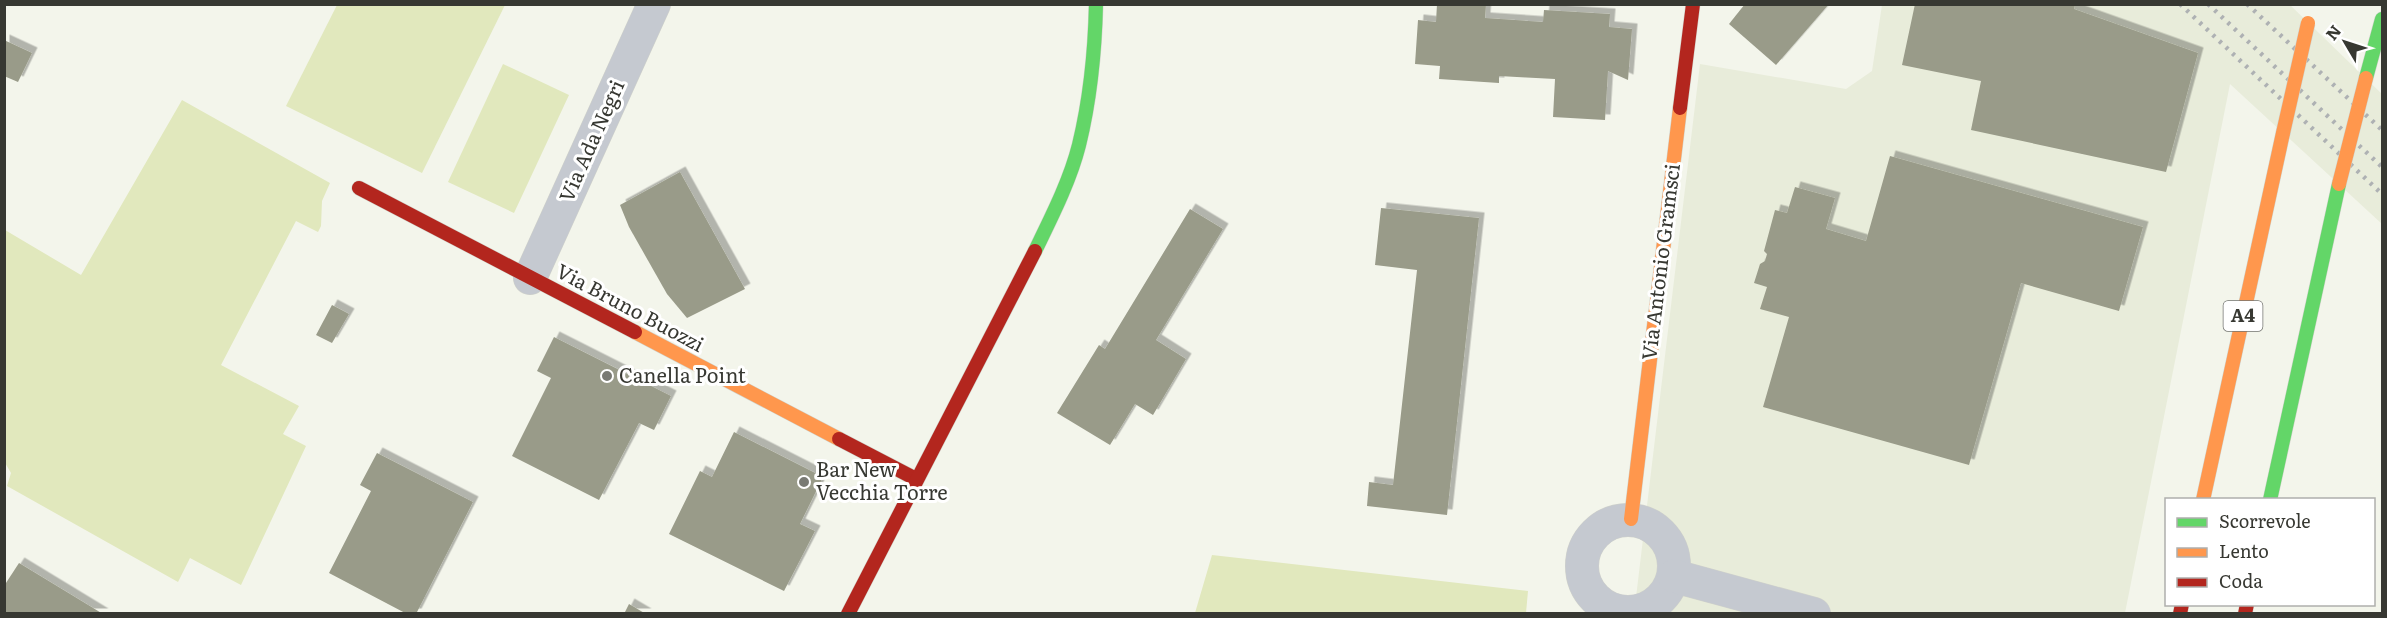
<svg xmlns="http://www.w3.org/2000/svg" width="2387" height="618" font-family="Literata,serif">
	<defs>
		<filter id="shadow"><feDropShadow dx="5.5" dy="-5.5" stdDeviation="0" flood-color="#0004"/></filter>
	</defs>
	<rect width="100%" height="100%" fill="#f3f5eb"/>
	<!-- built -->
	<polygon fill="#e8ecda" points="2289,4 2382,94 2382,224 2230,84 2125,613 1634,614 1700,64 1846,89 1872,71 1882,5"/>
	<!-- green -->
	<g fill="#e1e8bd">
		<polygon points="337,5 505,5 422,173 286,106"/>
		<polygon points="503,64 569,95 514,213 448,182"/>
		<polygon points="182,100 330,183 322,201 321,226 318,232 296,221 221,365 299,406 283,434 306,446 241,585 190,558 178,582 7,486 11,473 4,461 5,230 81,275"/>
		<polygon points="1212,555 1528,591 1526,613 1195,613"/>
	</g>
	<!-- building -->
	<g fill="#999b89" filter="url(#shadow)">
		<polygon points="1437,4 1486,4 1485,18 1543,22 1544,10 1610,14 1609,27 1632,29 1628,80 1608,71 1605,120 1553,117 1555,79 1499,76 1499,83 1439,79 1440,66 1415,64 1418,20 1436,22"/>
		<polygon points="1745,4 1829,4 1776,65 1729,24"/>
		<polygon points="1915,4 2075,4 2074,9 2198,53 2166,172 1971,130 1981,81 1902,65"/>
		<polygon points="4,40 32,53 18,82 4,76"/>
		<polygon points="1890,156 2143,227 2119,311 2021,283 1969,465 1763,407 1789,317 1760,309 1767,287 1754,283 1760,264 1765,261 1767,254 1764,251 1775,210 1787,213 1795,187 1835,198 1826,229 1866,241"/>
		<polygon points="680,172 745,289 687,318 667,294 629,227 620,205"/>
		<polygon points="1381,208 1479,218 1447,515 1367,506 1369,482 1393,485 1417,270 1375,265"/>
		<polygon points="1190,209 1223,229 1156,340 1186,359 1153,415 1135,404 1110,445 1057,413 1099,345 1105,349"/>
		<polygon points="332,305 349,314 332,343 316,335"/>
		<polygon points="554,337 671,396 654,430 639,423 599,500 512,456 551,378 537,371"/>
		<polygon points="734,432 823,477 800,524 815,531 784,591 669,534 700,471 712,477"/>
		<polygon points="377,453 473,502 416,614 407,614 329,573 371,491 360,485"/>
		<polygon points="19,563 103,614 4,614 4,586"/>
		<polygon points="629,604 646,614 624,614"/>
	</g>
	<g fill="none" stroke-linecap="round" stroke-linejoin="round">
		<!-- street casing -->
		<g stroke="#d0d2cb" stroke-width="34">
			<g id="street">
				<polyline points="530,278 654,4"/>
				<circle cx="1628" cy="566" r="46"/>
				<polyline points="1674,576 1814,614"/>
			</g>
		</g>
		<!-- fast casing -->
		<g stroke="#d0d2cb" stroke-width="15">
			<g id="fast">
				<polyline points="2366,78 2382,19"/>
				<path d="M1035 251C1051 218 1070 181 1079 145 1090 100 1095 50 1096 4"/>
				<polyline points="2270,500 2339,184"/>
			</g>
		</g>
		<!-- slow casing -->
		<g stroke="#d0d2cb" stroke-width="15">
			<g id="slow">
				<polyline points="635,332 839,439"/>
				<polyline points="2203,500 2283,133"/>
				<polyline points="1631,519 1680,108"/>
			</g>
		</g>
		<!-- jam casing -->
		<g stroke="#d0d2cb" stroke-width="15">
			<g id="jam">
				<polyline points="1680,108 1693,4"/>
				<polyline points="359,188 635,332"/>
				<polyline points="839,439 916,479"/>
				<polyline points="848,614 1035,251"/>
				<polyline points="2180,614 2182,604"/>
				<polyline points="2245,614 2247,604"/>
			</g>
		</g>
		<!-- street -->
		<use href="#street" stroke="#c5c9d0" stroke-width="33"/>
		<!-- fast -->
		<use href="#fast" stroke="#63d668" stroke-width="14"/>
		<!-- slow -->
		<use href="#slow" stroke="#ff974d" stroke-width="14"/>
		<!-- jam -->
		<use href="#jam" stroke="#b3261e" stroke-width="14"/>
		<!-- rail -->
		<g stroke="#aeb1b3" stroke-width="4.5" stroke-dasharray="3 6" stroke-linecap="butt">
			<polyline points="2180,4 2382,194"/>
			<polyline points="2208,4 2382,167"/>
			<polyline points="2247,4 2382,130"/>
		</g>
		<!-- slow-bridge casing -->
		<g stroke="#d0d2cb" stroke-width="15" stroke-linecap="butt">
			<g id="slow-bridge">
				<polyline points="2283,133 2308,23"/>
				<polyline points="2339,184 2366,78"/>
			</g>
		</g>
		<!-- slow-bridge -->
		<use href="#slow-bridge" stroke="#ff974d" stroke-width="14"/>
	</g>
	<!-- markers -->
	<g fill="#797a73" stroke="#fff" stroke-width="2">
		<circle cx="607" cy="376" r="6"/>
		<circle cx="804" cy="482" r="6"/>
	</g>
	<g text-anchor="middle" stroke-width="6" stroke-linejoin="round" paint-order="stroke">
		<!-- shield labels -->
		<rect fill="#fff" stroke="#737470" stroke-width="1.5" x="2223.5" y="301" width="39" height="30" rx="4.5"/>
		<g font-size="18" font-weight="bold" fill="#373832">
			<text x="2243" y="322">A4</text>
		</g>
		<!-- street labels -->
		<g font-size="20" fill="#373832" stroke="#fff">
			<text transform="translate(592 141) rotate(-66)" y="7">Via Ada Negri</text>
			<text transform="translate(1661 262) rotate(-83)" y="7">Via Antonio Gramsci</text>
			<text transform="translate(630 308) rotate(28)" y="7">Via Bruno Buozzi</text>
		</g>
		<!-- poi labels -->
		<g font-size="20" fill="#373832" stroke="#fff" text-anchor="start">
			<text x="619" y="383">Canella Point</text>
			<text x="816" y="477">Bar New<tspan x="816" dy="23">Vecchia Torre</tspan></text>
		</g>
	</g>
	<!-- border -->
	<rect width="2387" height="618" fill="none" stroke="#373832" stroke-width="12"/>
	<!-- legend -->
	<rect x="2165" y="498" width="210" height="108" fill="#ffffff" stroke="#afafad" stroke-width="1.5"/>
	<rect x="2177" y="518" width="30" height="9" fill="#63d668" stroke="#afafad" stroke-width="1.5"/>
	<text x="2219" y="528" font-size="18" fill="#373832">Scorrevole</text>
	<rect x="2177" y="548" width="30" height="9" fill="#ff974d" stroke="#afafad" stroke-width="1.5"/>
	<text x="2219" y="558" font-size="18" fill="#373832">Lento</text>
	<rect x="2177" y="578" width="30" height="9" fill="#b3261e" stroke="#afafad" stroke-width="1.5"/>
	<text x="2219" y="588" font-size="18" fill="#373832">Coda</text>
	<!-- north arrow -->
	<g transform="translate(2345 42) rotate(309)" stroke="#ffffff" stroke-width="4.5" paint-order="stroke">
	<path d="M0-4.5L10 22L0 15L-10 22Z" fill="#373832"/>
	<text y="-9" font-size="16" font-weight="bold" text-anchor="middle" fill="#373832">N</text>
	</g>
</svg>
